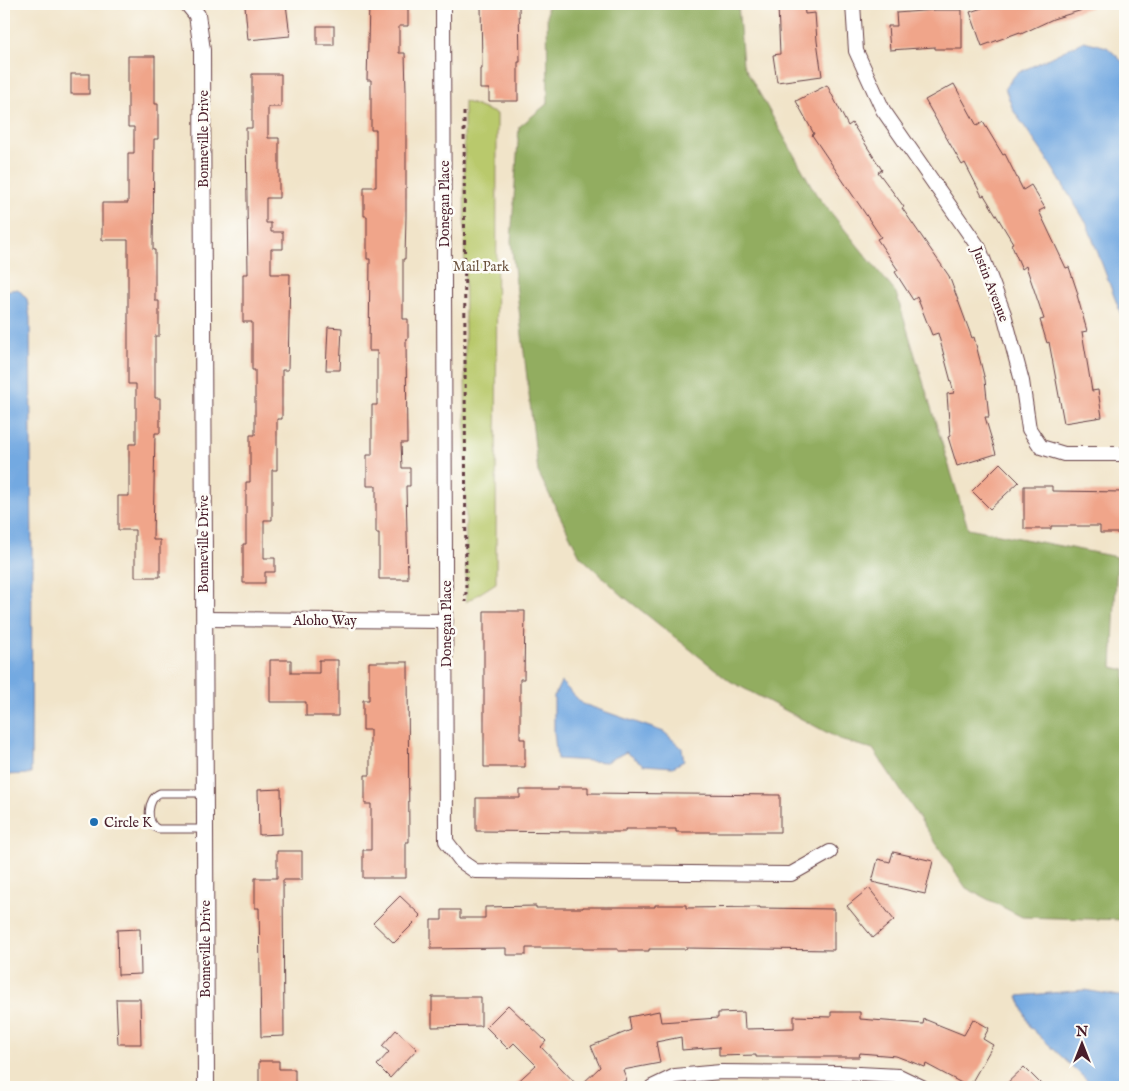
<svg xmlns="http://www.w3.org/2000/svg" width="1129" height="1091" font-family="'IM FELL English',serif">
	<rect width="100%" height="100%" fill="#fdfcf7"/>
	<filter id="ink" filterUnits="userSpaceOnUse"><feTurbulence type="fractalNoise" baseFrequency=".02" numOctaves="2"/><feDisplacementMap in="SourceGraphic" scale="10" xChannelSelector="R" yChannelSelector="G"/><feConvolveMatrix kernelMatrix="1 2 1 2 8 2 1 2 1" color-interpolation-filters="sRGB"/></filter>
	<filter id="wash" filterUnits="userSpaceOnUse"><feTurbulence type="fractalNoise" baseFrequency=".0096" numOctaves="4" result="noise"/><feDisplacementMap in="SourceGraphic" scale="20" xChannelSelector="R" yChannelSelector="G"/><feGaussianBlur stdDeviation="1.12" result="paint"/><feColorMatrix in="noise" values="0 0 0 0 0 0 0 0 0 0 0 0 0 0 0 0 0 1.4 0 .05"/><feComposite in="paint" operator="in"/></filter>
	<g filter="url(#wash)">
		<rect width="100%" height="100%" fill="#f1e4c9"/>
		<!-- green -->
		<polygon fill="#b9c96c" stroke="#82744c" points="464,101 497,114 496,583 466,602"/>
		<!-- forest -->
		<polygon fill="#92ad60" stroke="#6e6646" points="547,4 738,4 743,64 816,194 896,293 968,528 1117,557 1112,667 1125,670 1125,920 1022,917 966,888 873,749 843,741 730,681 623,596 580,556 538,472 511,241 519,127 548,103"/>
		<!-- water -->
		<g fill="#73a9e1" stroke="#5e6486">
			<polygon points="1084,41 1107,47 1125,64 1125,315 1123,320 1087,224 1045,156 1013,110 1005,88 1016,74"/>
			<polygon points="18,289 27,299 30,318 32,559 31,774 4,775 4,291"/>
			<polygon points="561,682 583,704 664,732 682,748 684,761 673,767 644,765 626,752 606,762 557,759 554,732 554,696"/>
			<polygon points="1084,990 1125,997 1125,1087 1094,1087 1030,1027 1018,996"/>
		</g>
		<g id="blocks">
			<!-- building -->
			<g fill="#f0a58a">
				<polygon points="262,4 286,4 290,36 248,40 245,6"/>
				<polygon points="481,4 519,4 520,62 518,62 518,101 489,101 489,89 480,89 480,69 482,69"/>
				<polygon points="804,4 805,14 815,13 817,41 822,76 777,82 773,55 780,54 778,6"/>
				<polygon points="994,4 1091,4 1092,7 1053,19 1021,34 1020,32 982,46 970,12"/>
				<polygon points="369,6 408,6 408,26 399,26 399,53 405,53 406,92 406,216 405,259 403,259 403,319 408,319 408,339 406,339 407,443 401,443 402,468 410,468 410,486 406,486 408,579 379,579 379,533 376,533 376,486 367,486 367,455 372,455 372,405 377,405 377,351 369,351 370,259 367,259 367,216 364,216 364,187 376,187 376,130 371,130 371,80 367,80"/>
				<polygon points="936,10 962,10 962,49 935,49 935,47 890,50 888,26 897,26 896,13"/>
				<rect x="317" y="26" width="17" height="19"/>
				<polygon points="128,56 155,56 155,104 158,104 158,139 154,139 153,250 155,250 155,301 159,301 159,336 155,336 155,398 160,398 160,433 155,433 153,540 160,540 160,577 135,577 135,530 118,530 118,496 129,496 129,444 136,444 136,384 128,384 128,240 102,240 102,203 128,203 128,153 134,153 134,127 128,127"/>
				<rect x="71" y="74" width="18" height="20"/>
				<polygon points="252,74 281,74 281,107 268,107 268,138 279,138 279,198 266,198 266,223 271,223 271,232 283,232 283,249 271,249 271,274 290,274 288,370 282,370 282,419 277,419 277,470 272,470 272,520 264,520 264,558 275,558 275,572 265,572 265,583 243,583 243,544 246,544 246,482 250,482 250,435 255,435 255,370 252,370 252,322 243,322 243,274 248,274 246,128 252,128"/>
				<polygon points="954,84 977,126 983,122 1003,155 1005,154 1023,190 1031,185 1045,208 1039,211 1066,268 1069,267 1078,294 1077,295 1087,331 1082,332 1092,391 1098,390 1102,417 1064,423 1049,342 1047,343 1040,320 1044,319 1026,266 1022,269 1011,244 1013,243 984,195 982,196 965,163 962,165 925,100"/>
				<polygon points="827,85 848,126 852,123 882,170 878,172 904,207 902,208 949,276 972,338 974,337 985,380 989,417 985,417 996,454 957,466 948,437 950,436 947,394 954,393 938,333 932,335 917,297 913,300 895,272 898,270 877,239 881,237 812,135 814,134 796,101"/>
				<polygon points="328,327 342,328 340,370 326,370"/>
				<polygon points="1000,463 1019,482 990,509 972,491"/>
				<polygon points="1024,486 1052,486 1052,491 1125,492 1125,533 1100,533 1100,526 1051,526 1051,529 1024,529"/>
				<polygon points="484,611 525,611 524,679 520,679 520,739 525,739 525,767 484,767"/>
				<polygon points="270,660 291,660 291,673 319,673 319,660 338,660 338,716 306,716 306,702 270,702"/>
				<polygon points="369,662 408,662 409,842 406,842 406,878 363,878 363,850 371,850 371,804 365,804 365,775 370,775 370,730 363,730 363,700 369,700"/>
				<polygon points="558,787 588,787 588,793 780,795 780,832 676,832 676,829 625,829 625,832 588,832 476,831 476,798 520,798 520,790 558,790"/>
				<polygon points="281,789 282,834 259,835 258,790"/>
				<polygon points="277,851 302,851 302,880 283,880 284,1036 261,1037 259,908 255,908 255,878 277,878"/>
				<polygon points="893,852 933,861 925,894 872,882 878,859 890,862"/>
				<polygon points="869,888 894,920 873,938 847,906"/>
				<polygon points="400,896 421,916 394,943 373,923"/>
				<polygon points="655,905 686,905 686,908 760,907 760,908 834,909 834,950 686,948 686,949 649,949 649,951 618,951 618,949 583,949 583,948 526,948 526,955 506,955 506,948 431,949 431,920 442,920 442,910 460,910 460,918 485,918 485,907 536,906 536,908 583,908 583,907 655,907"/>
				<polygon points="140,929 141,974 118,975 117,930"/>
				<polygon points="432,997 481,997 481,1026 432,1027"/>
				<polygon points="116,999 140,999 141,1044 118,1044"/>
				<polygon points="508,1005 546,1041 541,1047 579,1087 600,1067 591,1046 631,1030 629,1017 659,1011 661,1022 718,1018 718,1013 744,1012 745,1029 794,1028 794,1016 831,1017 831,1012 860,1012 860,1019 923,1024 924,1019 964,1035 973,1019 989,1028 983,1039 993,1045 969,1087 926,1064 925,1067 896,1056 860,1053 859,1057 756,1057 756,1055 719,1056 719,1047 682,1050 681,1037 656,1042 660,1063 623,1070 627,1080 610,1087 512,1087 536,1065 514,1043 508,1049 486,1027"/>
				<polygon points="396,1030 417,1049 390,1078 377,1065 389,1052 382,1046"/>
				<polygon points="259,1061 279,1061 279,1069 295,1069 295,1087 259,1087"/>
				<polygon points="1024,1067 1044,1087 1003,1087"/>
			</g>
		</g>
	</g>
	<g filter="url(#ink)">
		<use href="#blocks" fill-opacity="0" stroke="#633d43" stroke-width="1"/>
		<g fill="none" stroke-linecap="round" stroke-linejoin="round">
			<!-- service casing -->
			<g stroke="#633d43" stroke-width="9">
				<path id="service" d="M204 829H158C145 824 147 798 160 793H204"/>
			</g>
			<!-- minor casing -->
			<g stroke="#633d43" stroke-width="16">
				<g id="minor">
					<polyline points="443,4 446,841 462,862 475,871 791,874 830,852"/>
					<polyline points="853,4 856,51 883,110 979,248 1004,314 1022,381 1029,429 1041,447 1064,454 1125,454"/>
					<polyline points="204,619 446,621"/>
					<polyline points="652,1087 675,1076 721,1072 839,1073 899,1076 922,1087"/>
				</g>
			</g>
			<!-- tertiary casing -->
			<g stroke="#633d43" stroke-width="18">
				<polyline id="tertiary" points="188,4 197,15 202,50 206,1087"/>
			</g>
			<!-- path -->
			<polyline stroke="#633d43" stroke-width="3" stroke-dasharray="4 4" stroke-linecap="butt" points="464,112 466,602"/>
			<!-- service -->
			<use href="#service" stroke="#fff" stroke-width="7"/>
			<!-- minor -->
			<use href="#minor" stroke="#fff" stroke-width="14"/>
			<!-- tertiary -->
			<use href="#tertiary" stroke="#fff" stroke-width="16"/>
		</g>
	</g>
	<!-- markers -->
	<circle fill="#1f6fb2" stroke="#fdfcf7" stroke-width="2" cx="94" cy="822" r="5"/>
	<g text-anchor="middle" stroke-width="5" stroke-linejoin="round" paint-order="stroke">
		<!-- street labels -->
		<g font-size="14" fill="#4a1f2b" stroke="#fdfcf7">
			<text transform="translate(203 139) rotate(-90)" y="5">Bonneville Drive</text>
			<text transform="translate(444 204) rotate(-90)" y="5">Donegan Place</text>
			<text transform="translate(991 284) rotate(69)" y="5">Justin Avenue</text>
			<text transform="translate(203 544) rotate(-90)" y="5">Bonneville Drive</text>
			<text x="325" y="625">Aloho Way</text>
			<text transform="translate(446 624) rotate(-90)" y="5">Donegan Place</text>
			<text transform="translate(205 949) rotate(-90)" y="5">Bonneville Drive</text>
		</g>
		<!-- park labels -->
		<g font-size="14" fill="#6b523e" stroke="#fdfcf7">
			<text x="481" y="271">Mail Park</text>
		</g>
		<!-- poi labels -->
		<g font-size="14" fill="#4a1f2b" stroke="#fdfcf7" text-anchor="start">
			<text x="104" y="827">Circle K</text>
		</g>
	</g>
	<!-- margin -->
	<rect width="1129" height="1091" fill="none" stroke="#fdfcf7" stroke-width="20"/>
	<!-- north arrow -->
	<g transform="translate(1082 1044)" stroke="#fdfcf7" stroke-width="4" paint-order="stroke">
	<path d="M0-4L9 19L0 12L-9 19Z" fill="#4a1f2b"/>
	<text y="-8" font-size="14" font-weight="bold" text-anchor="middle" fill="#4a1f2b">N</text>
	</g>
</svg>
